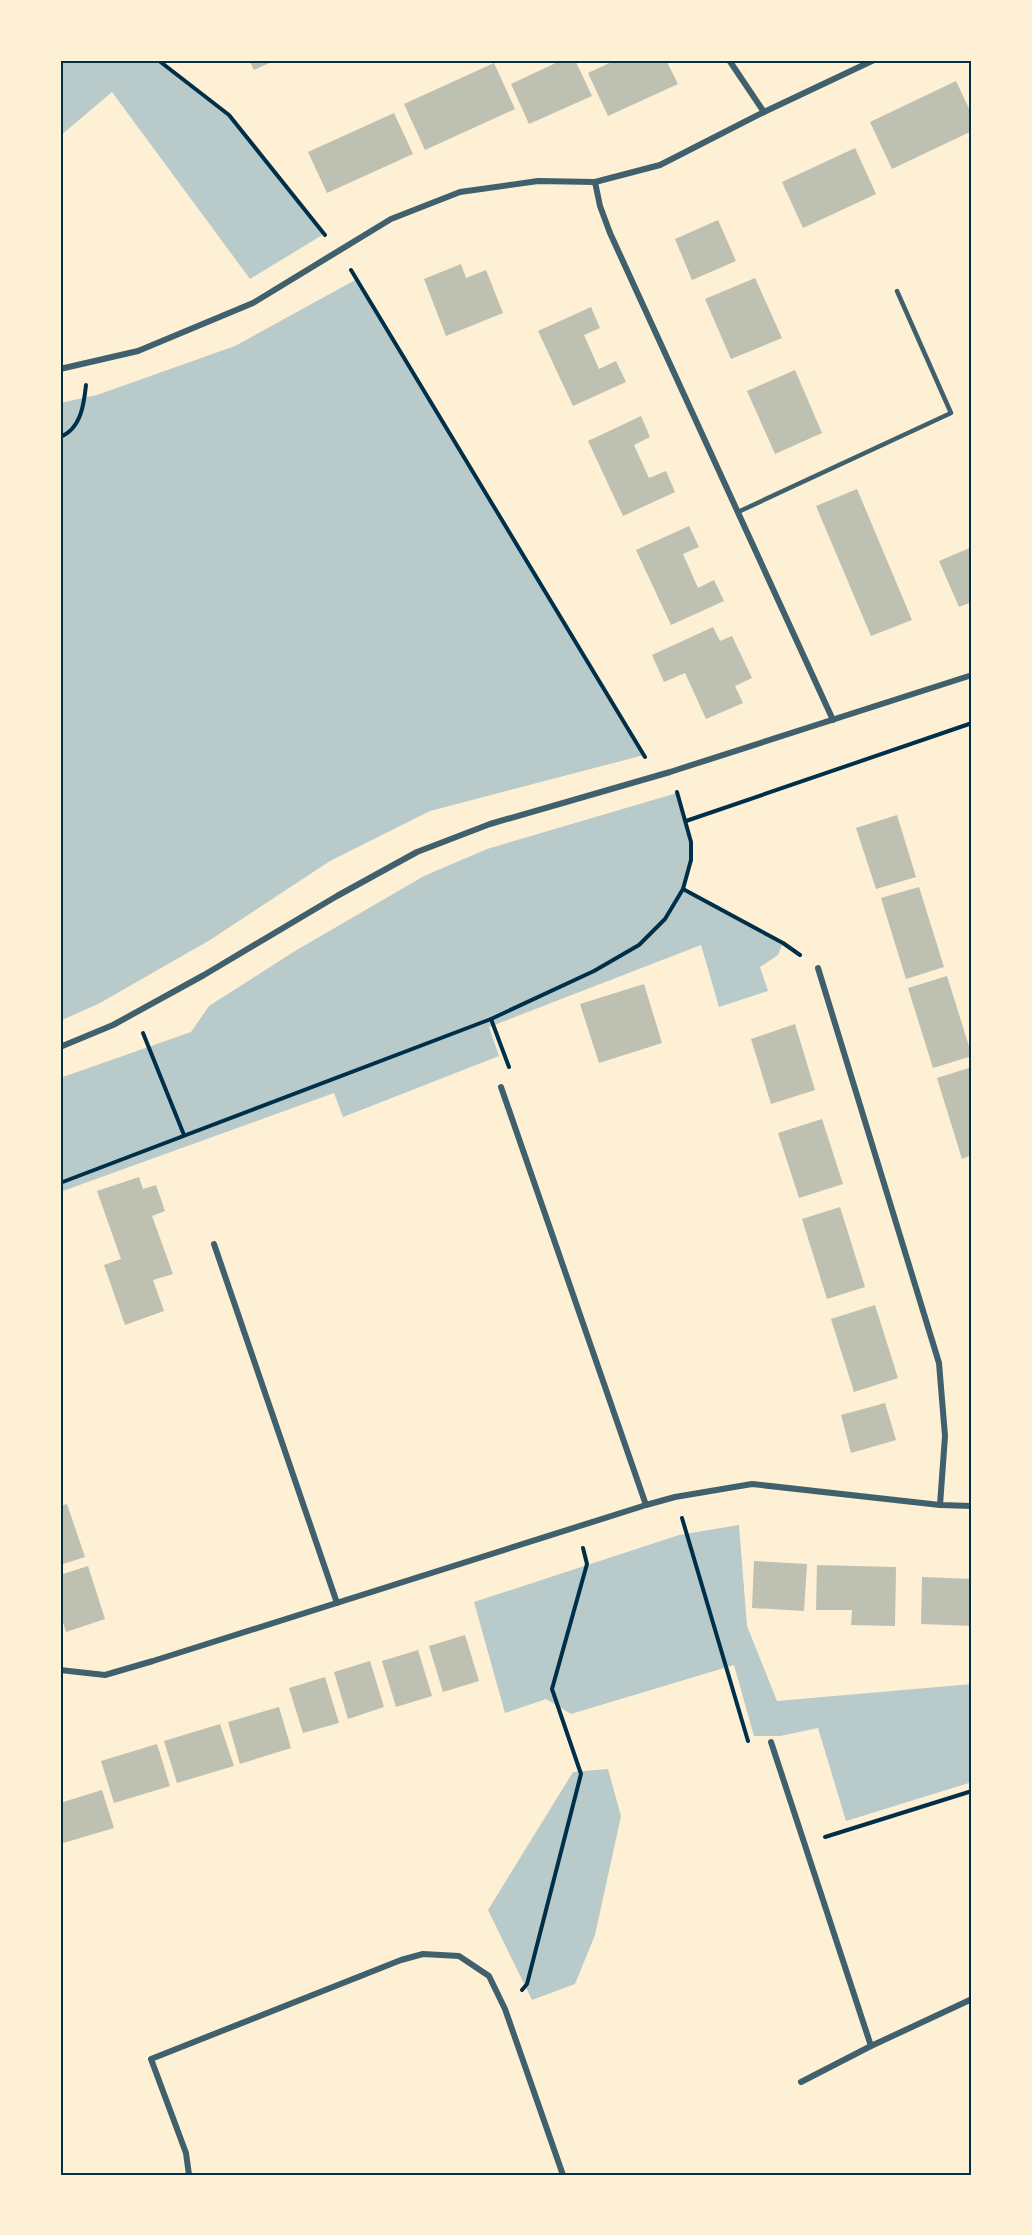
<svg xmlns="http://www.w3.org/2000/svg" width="1032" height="2235" font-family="'Asap Condensed',sans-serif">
	<rect width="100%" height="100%" fill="#fdf0d5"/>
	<!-- green -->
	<g fill="#b9caca">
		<polygon points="60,60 158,60 229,115 324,234 250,279 112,92 60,136"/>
		<polygon points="357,279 644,755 430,811 330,861 210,940 100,1003 60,1021 60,403 97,395 235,346"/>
		<polygon points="677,793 691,842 691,860 683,889 783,943 778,955 760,967 768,991 719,1007 701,945 489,1027 499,1056 343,1117 334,1093 60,1192 60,1078 191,1032 209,1006 295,951 424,876 487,849"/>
		<polygon points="739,1525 747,1626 777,1701 972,1684 972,1782 846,1821 818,1728 780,1736 754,1736 734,1665 571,1714 546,1699 505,1713 474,1602 679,1535"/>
		<polygon points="608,1769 621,1816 595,1935 575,1984 532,2000 488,1910 573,1772"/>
	</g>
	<!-- building -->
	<g fill="#bec0b2">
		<polygon points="249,60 276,60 254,70"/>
		<polygon points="562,60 575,60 592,96 529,124 511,84"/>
		<polygon points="616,60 666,60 678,84 608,116 588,73"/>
		<polygon points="494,63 515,109 425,150 404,104"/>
		<polygon points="956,81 972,115 972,131 892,169 870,122"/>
		<polygon points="394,113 413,154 327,193 308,152"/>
		<polygon points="855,148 876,194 803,228 782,182"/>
		<polygon points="718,220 736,261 692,280 675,239"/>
		<polygon points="461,264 466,278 486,270 503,313 446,336 424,279"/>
		<polygon points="755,278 782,338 731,359 705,299"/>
		<polygon points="591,307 600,328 584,335 599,369 616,361 626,382 573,406 538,331"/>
		<polygon points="795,370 822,433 775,454 747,391"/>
		<polygon points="641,416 650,437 634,445 649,478 666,471 675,492 623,516 588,441"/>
		<polygon points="857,489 912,620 871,636 816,506"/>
		<polygon points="689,526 699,547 683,554 698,588 714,580 724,601 671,625 636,550"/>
		<polygon points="972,547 972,602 959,607 939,561"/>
		<polygon points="713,627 720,641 732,636 752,678 735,686 743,703 706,719 685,673 664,682 652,655"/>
		<polygon points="897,815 916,877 876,889 856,828"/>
		<polygon points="919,887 944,967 906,979 881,898"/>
		<polygon points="947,976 972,1056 933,1068 908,988"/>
		<polygon points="644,984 662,1043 599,1063 580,1004"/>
		<polygon points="795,1024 815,1090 771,1104 751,1039"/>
		<polygon points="972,1067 972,1155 962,1159 937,1078"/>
		<polygon points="822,1119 843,1184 799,1198 778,1133"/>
		<polygon points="139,1177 143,1189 156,1185 165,1211 152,1216 173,1274 153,1280 164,1311 125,1325 104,1265 121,1259 97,1191"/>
		<polygon points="840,1207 865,1287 827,1299 802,1219"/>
		<polygon points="875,1305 898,1378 854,1392 831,1319"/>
		<polygon points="885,1403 896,1440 851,1453 841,1415"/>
		<polygon points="67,1504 85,1557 60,1565 60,1506"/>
		<polygon points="754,1561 807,1564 804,1611 752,1608"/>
		<polygon points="817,1565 896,1567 895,1626 851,1625 852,1610 816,1610"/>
		<polygon points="88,1566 105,1619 66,1632 60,1613 60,1575"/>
		<polygon points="922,1577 972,1579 972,1626 921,1624"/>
		<polygon points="465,1635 479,1681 443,1692 429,1646"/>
		<polygon points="418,1650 432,1696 396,1707 382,1661"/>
		<polygon points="370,1661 384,1707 348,1719 334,1672"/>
		<polygon points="325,1677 339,1723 303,1733 289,1688"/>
		<polygon points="279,1707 291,1748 240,1764 228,1722"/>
		<polygon points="220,1724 234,1766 177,1783 164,1741"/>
		<polygon points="157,1744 170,1786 114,1803 101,1761"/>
		<polygon points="102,1790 114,1828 60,1844 60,1803"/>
	</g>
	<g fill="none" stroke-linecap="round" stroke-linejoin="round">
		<!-- path -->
		<g stroke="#003049" stroke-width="4">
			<polyline points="158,60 229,115 325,235"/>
			<polyline points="351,270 645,757"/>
			<path d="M60 437C81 429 84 404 86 385"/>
			<polyline points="686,821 972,723"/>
			<polyline points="683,889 783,943 800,955"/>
			<polyline points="491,1019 509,1067"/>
			<polyline points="143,1033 184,1135"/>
			<polyline points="60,1183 491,1019 594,971 639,945 665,919 683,889 691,860 691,842 677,792"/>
			<polyline points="682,1518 748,1741"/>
			<polyline points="825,1837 972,1791"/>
			<polyline points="522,1990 527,1984 581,1774 552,1689 587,1564 583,1548"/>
		</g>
		<!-- service -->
		<polyline stroke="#3f606c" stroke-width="4.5" points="738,512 951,413 897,291"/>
		<!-- minor -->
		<g stroke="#3f606c" stroke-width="6">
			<polyline points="729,60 764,112"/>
			<polyline points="595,182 600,206 610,233 833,720"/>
			<polyline points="60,369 138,351 253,303 391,219 460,192 538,181 595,182 660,165 764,112 874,60"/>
			<polyline points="818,968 939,1363 945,1436 940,1505"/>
			<polyline points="60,1047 113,1025 204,975 337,896 417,852 490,824 670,772 972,675"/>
			<polyline points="501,1087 646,1505"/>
			<polyline points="214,1244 337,1603"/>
			<polyline points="60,1670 105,1675 153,1661 646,1505 675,1497 752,1484 940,1505 972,1506"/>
			<polyline points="771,1742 871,2046"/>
			<polyline points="801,2082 871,2046 972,1999"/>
			<polyline points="189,2175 186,2153 151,2059 401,1960 423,1954 459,1956 489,1976 505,2009 563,2175"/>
		</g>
	</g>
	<!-- border -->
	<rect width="1032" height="2235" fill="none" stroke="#fdf0d5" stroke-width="123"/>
	<rect x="62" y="62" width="908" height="2112" fill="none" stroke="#003049" stroke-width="2"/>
</svg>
